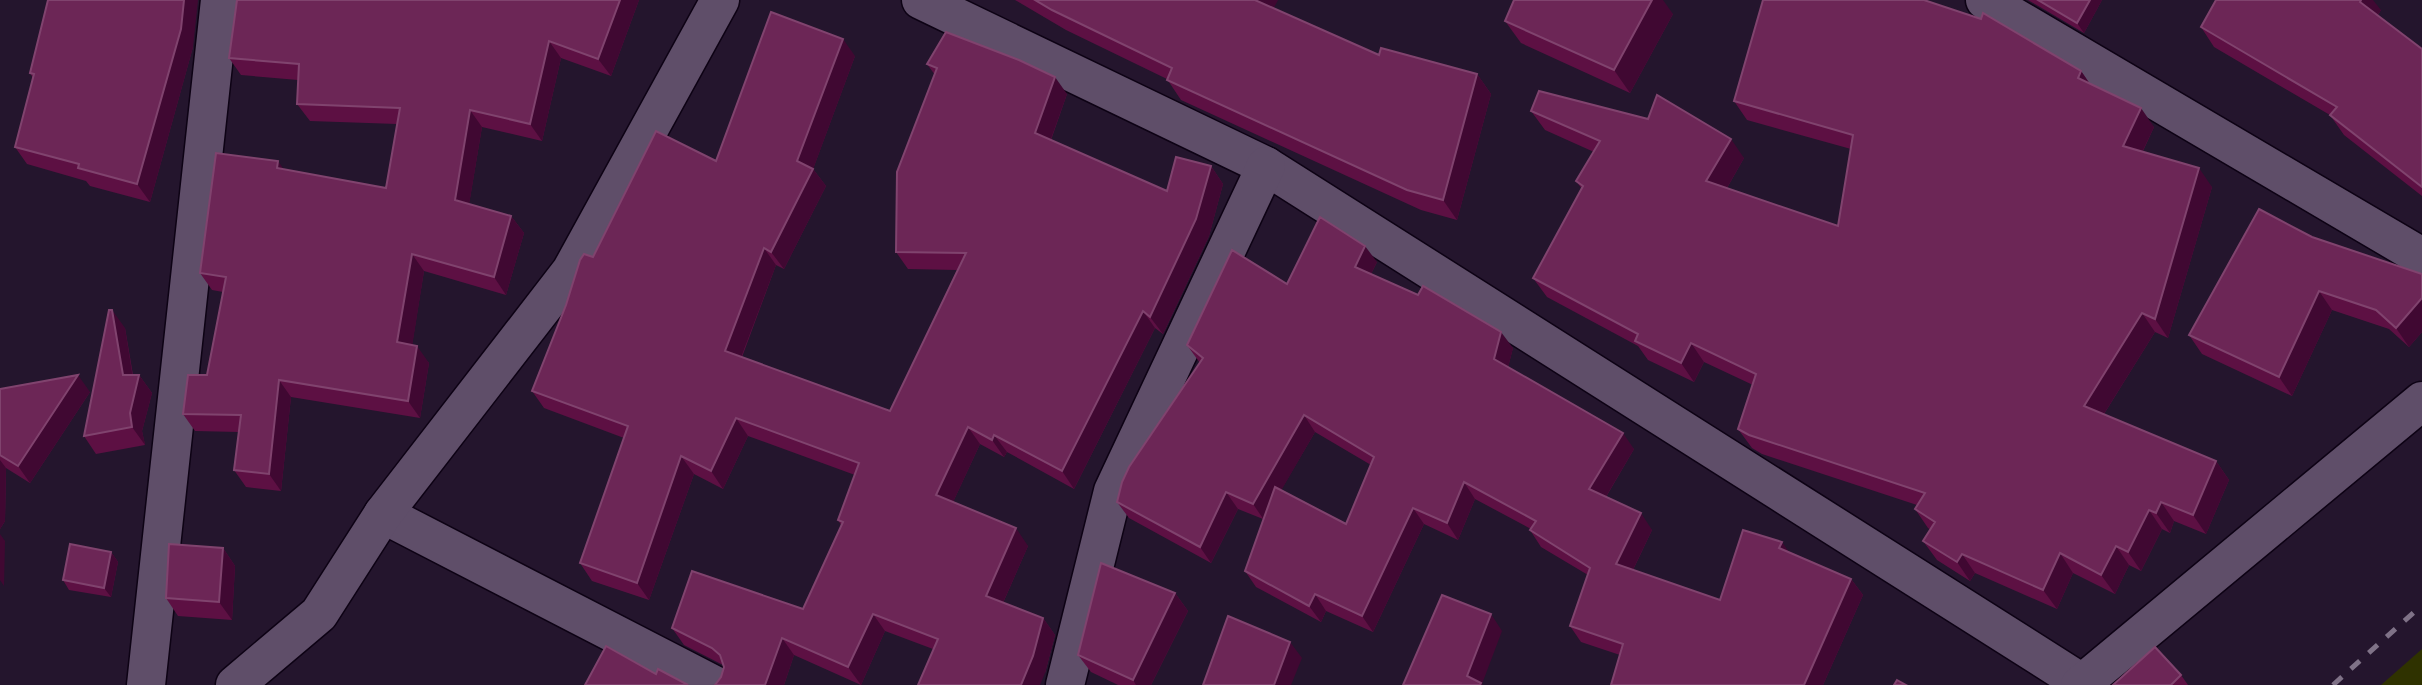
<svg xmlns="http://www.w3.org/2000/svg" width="2422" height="685" font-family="'Nunito Sans',sans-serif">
	<rect width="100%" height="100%" fill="#24152d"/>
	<!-- green -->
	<polygon fill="#2f3200" points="2422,649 2422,685 2381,685"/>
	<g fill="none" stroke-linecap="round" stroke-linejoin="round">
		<!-- minor casing -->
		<g stroke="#0d0214" stroke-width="41">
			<g id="minor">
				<polyline points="921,0 1266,166 2082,683"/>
				<polyline points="1985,0 2422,257"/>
				<polyline points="383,514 714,685"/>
				<polyline points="146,685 220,0"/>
				<polyline points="235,685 319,614 383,514 571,271 720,0"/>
				<polyline points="1065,685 1113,491 1266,166"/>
				<polyline points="2080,685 2422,401"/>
			</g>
		</g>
		<!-- minor -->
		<use href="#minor" stroke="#5f4e69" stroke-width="38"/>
		<!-- rail -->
		<polyline stroke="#7f7287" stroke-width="5" stroke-dasharray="12 12" stroke-linecap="butt" points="2333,685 2422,605"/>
	</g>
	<!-- wall -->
	<g fill="#5d1043" fill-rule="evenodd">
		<polygon points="237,0 639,0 611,76 561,58 542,141 482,127 469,204 511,216 524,233 506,295 424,271 412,345 429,363 420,418 291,397 281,491 246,487 234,470 239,432 195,431 183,414 207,375 223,292 212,290 200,273 284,170 386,188 397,124 310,121 297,104 298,80 241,75 229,58"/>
		<polygon points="1015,0 1277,0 1273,8 1379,55 1477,74 1491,94 1457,220 1421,210 1181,100 1167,79 1066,30"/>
		<polygon points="2028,0 2102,0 2084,33"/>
		<polygon points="2381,10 2378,15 2422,49 2422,196 2344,135 2330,115 2214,47 2201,27"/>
		<polygon points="1673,14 1630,93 1521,43 1505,21"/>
		<polygon points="193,47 150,202 90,186 86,181 27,164 15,147 33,78 30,73"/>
		<polygon points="855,56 813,169 826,186 784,269 776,265 742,357 890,411 957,270 908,269 896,252 935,75 927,64 1067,94 1051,140 1167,191 1211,166 1223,184 1209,236 1163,334 1155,328 1074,489 1007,452 1004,457 980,444 953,502 1028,546 1003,603 1043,618 1055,635 1045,673 933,649 885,631 861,685 794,655 784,685 715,685 721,677 724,667 723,665 684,645 672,628 803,609 841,525 838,520 855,475 748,436 723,489 694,474 649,600 592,581 580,563 624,438 544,408 532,391 593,257 716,161"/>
		<polygon points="2081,71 2090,84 2154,127 2143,151 2212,187 2168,338 2155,332 2104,414 2216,461 2229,480 2206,534 2174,521 2170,533 2162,529 2141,571 2129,565 2115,594 2073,573 2057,609 1975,573 1970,581 1937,560 1923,541 1931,530 1928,528 1915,509 1917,505 1762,454 1752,448 1738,429 1753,385 1704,362 1694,382 1648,360 1638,346 1547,297 1533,278 1582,189 1576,181 1594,152 1545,130 1531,111 1648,119 1744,158 1727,188 1838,226 1851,149 1747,120 1734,101"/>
		<polygon points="2312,237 2422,274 2422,332 2409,347 2389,329 2332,310 2292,396 2202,354 2189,335"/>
		<path d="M1377 262 1371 274 1513 348 1508 367 1634 449 1606 497 1652 530 1633 570 1720 600 1789 553 1851 579 1863 595 1823 685H1611L1620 655 1581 642 1570 626 1588 575 1541 547 1530 530 1531 529 1475 499 1458 540 1424 524 1373 632 1326 611 1321 622 1256 587 1245 571 1263 519 1238 509 1211 563 1129 518 1117 502 1200 363 1187 345 1287 284ZM1315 432 1371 465 1346 524 1281 490Z"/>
		<polygon points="125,328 133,375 139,375 152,393 142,431 145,445 96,454 84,436"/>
		<polygon points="0,389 90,392 30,483 6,468 5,521 0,529"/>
		<polygon points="223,548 235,566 232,620 178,616 166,598"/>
		<polygon points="111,552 118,562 111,597 69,590 63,580"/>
		<polygon points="1175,593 1188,611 1151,685 1118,685 1091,672 1078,655"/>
		<polygon points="2181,675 2188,685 2113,685"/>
	</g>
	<!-- shaded-wall -->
	<g fill="#400832">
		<polygon points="184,0 198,0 193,47 150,202 137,184"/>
		<polygon points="620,0 639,0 611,76 598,59"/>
		<polygon points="1254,0 1278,0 1268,19"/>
		<polygon points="1652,0 1663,0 1673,14 1630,93 1614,70"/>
		<polygon points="2090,0 2102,0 2084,33 2077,23"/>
		<polygon points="2361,0 2373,0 2381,10 2374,21 2360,2"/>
		<polygon points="843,39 855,56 812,172 813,169 826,186 784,269 771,252 797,161"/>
		<polygon points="549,41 561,58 542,141 530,124"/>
		<polygon points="2081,71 2094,90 2078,78"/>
		<polygon points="1477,74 1491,94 1457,220 1443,200"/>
		<polygon points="1055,77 1067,94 1047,150 1035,133"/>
		<polygon points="2141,108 2154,127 2136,165 2123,146"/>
		<polygon points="470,110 482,127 467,217 455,200"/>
		<polygon points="1731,139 1744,158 1720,200 1706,181"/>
		<polygon points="278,161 290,178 277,168"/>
		<polygon points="1211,166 1223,184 1209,236 1163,334 1150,317"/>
		<polygon points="2199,168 2212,187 2168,338 2155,319"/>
		<polygon points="511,216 524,233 506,295 494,277"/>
		<polygon points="1365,246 1377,262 1366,284 1355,267"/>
		<polygon points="764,248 776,265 737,368 725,351"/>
		<polygon points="412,254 424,271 410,360 397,342"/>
		<polygon points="2319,291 2332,310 2292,396 2279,377"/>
		<polygon points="2422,298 2422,332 2409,347 2396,328"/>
		<polygon points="112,310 125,328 135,391 139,375 152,393 142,431 145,445 132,427"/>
		<polygon points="1143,311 1155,328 1074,489 1062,471"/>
		<polygon points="2142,313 2155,332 2097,425 2084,406"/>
		<polygon points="1501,332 1513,348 1506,375 1494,359"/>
		<polygon points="1691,343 1704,362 1694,382 1681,363"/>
		<polygon points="417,346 429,363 420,418 408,401"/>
		<polygon points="78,375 90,392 30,483 18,466"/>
		<polygon points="279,380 291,397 281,491 269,474"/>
		<polygon points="1304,415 1315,432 1264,520 1253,504"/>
		<polygon points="736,418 748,436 723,489 711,471"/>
		<polygon points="968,427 980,444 948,513 936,495"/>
		<polygon points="1623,433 1634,449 1601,505 1589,489"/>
		<polygon points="994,435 1007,452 1004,457 992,440"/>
		<polygon points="681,456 694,474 649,600 637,583"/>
		<polygon points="0,460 6,468 5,521 0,529"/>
		<polygon points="2216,461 2229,480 2206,534 2193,515"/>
		<polygon points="1464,482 1475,499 1458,540 1447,523"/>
		<polygon points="1226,492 1238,509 1211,563 1200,547"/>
		<polygon points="2161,502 2174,521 2170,533 2156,513"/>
		<polygon points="1413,508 1424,524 1373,632 1362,616"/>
		<polygon points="2149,510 2162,529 2141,571 2128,552"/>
		<polygon points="1641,513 1652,530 1628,580 1616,564"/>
		<polygon points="1016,528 1028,546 998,614 986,596"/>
		<polygon points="0,534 5,541 4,586 0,580"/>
		<polygon points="1782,542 1793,558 1779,548"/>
		<polygon points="2116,546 2129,565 2115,594 2101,575"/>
		<polygon points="223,548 235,566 232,620 219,602"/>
		<polygon points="111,552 118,562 111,597 104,588"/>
		<polygon points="2060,553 2073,573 2057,609 2043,590"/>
		<polygon points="1962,554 1975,573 1970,581 1957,562"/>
		<polygon points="1851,579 1863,595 1823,685 1804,685"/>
		<polygon points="1175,593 1188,611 1151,685 1136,685 1133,680"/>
		<polygon points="1315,594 1326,611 1321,622 1309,606"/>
		<polygon points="873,614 885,631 861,685 848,667"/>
		<polygon points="1491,614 1502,631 1482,684 1483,685 1473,685 1467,676"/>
		<polygon points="1043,618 1055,635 1045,673 1040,685 1021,685"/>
		<polygon points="782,638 794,655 784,685 765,685"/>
		<polygon points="1290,642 1302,658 1291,685 1274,685"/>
	</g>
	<!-- building -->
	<g fill="#6c2656" stroke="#80436e" stroke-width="2">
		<polygon points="48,0 184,0 181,29 137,184 78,168 79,164 15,147 34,74 30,73"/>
		<polygon points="237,0 620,0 598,59 549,41 530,124 470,110 455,200 511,216 494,277 412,254 397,342 417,346 408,401 279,380 269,474 234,470 241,415 183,414 188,375 207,375 226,277 200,273 216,153 278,161 277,168 386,188 400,108 297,104 299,64 229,58"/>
		<polygon points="1035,0 1255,0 1379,55 1381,48 1477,74 1443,200 1407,190 1167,80 1172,68 1052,10"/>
		<polygon points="1514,0 1652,0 1614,70 1505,21"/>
		<polygon points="1763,0 1924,0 1981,19 1983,13 2081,71 2078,78 2141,108 2123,146 2199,168 2155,319 2142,313 2084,406 2216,461 2193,515 2161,502 2156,513 2149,510 2128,552 2116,546 2101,575 2060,553 2043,590 1962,554 1957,562 1923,541 1935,522 1915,509 1925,493 1749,435 1738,429 1756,374 1691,343 1681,363 1635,341 1638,334 1533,278 1583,186 1576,181 1600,141 1531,111 1539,91 1648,119 1657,95 1731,139 1706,181 1838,226 1853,135 1734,101"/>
		<polygon points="2038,0 2090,0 2077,23"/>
		<polygon points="2216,0 2361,0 2360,2 2422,49 2422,187 2330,115 2337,107 2201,27"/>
		<polygon points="771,12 843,39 797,161 813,169 771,252 764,248 725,351 890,411 966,253 896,252 897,172 937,68 927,64 946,32 1019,60 1055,77 1035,133 1167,191 1176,157 1211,166 1196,219 1150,317 1143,311 1062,471 994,435 992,440 968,427 936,495 1016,528 986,596 1043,618 1033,656 1021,685 918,685 938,639 873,614 848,667 782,638 765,685 715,685 721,677 724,667 720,655 712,648 672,628 692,571 803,609 843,522 838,520 859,463 736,418 711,471 681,456 637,583 580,563 628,426 532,391 566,305 580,260 584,254 593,257 656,131 716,161"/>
		<polygon points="2259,209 2312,237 2422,274 2422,298 2396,328 2376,310 2319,291 2279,377 2189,335"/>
		<polygon points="1320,217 1365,246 1355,267 1418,295 1423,286 1501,332 1494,359 1623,433 1589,489 1641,513 1616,564 1720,600 1743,530 1782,542 1779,548 1851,579 1804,685 1611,685 1623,644 1570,626 1590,568 1530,530 1536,521 1464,482 1447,523 1413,508 1362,616 1315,594 1309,606 1245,571 1275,487 1346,524 1374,457 1304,415 1253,504 1226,492 1200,547 1117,502 1122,482 1129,467 1203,358 1187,345 1232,250 1287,284"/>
		<polygon points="109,310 112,310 123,375 139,375 130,413 132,427 84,436"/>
		<polygon points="78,375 18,466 0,455 0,389"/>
		<polygon points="70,544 111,552 104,588 63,580"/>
		<polygon points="169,544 223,548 219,602 166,598"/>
		<polygon points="1101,563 1175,593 1133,680 1078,655"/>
		<polygon points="1442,595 1491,614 1467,676 1481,683 1480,685 1403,685"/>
		<polygon points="1228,616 1290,642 1274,685 1203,685"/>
		<polygon points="606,646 656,674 658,669 688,685 585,685"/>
		<polygon points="2155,647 2181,675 2171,685 2113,685"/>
		<polygon points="1897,680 1906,685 1894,685"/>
	</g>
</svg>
